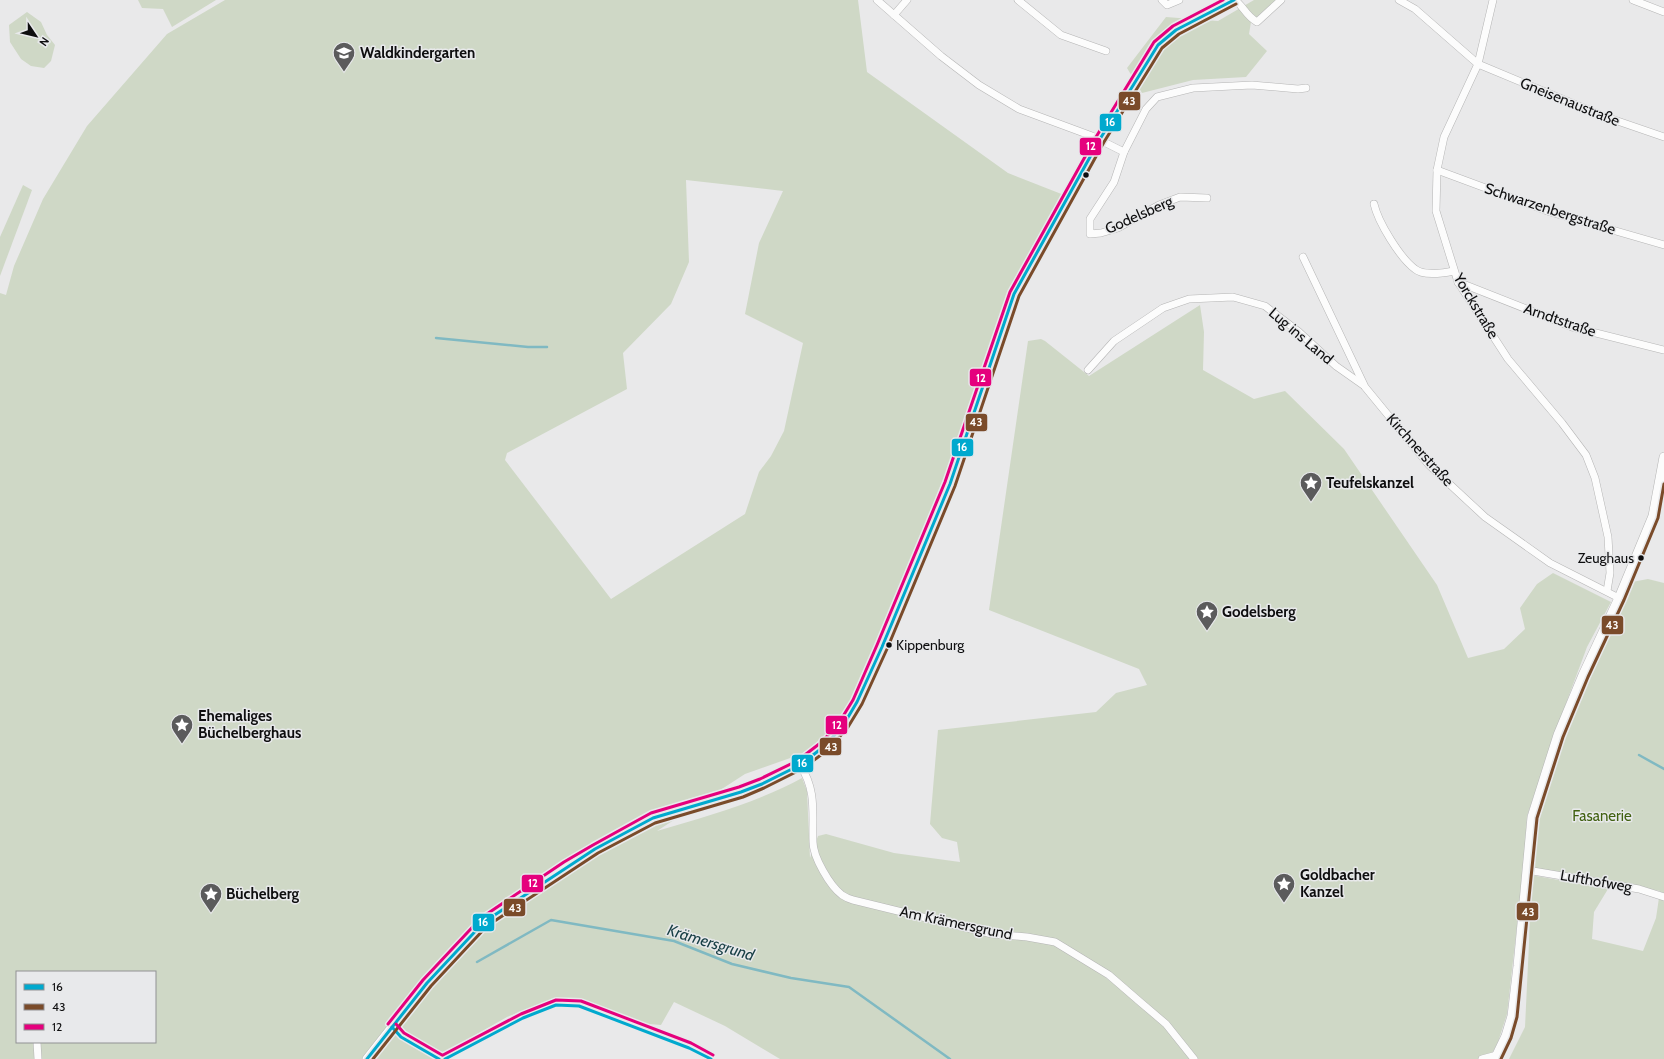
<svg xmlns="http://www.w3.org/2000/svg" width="1664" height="1059" font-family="Cabin,sans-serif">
	<rect width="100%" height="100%" fill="#e9e9ea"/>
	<!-- green -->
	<g fill="#cfd8c6" fill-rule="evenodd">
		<polygon points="138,0 216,0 172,27 163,9 142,8"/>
		<path d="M225 0H858L867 72 1008 173 1064 195 1017 275 1009 291 944 481 854 696 841 718 826 737 810 751 745 774 657 831C707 816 756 803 802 778L807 791 810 858 818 836 826 834 894 853 960 862 957 842 942 838 930 824 938 730 1096 712 1116 693 1147 685 1139 669 989 610 1028 341 1041 339 1045 341 1089 376 1200 305 1204 332 1203 370 1254 399 1285 391 1344 449 1437 585 1468 658 1504 649 1525 629 1520 608 1537 584 1553 573 1611 602 1587 647 1565 706 1527 816 1523 873 1507 1014 1498 1042 1489 1059H780L725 1026 674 1002 661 1025 637 1023 579 1002 536 1006 507 1017 433 1059H0V293L6 295 14 266 43 199 87 126 167 34ZM686 180 783 191 759 243 745 314 803 343 784 431 771 456 759 472 745 514 611 599 505 460 507 453 627 389 623 353 671 304 689 262ZM1053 942 1110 973 1123 991 1105 977ZM17 972H155V1042H17Z"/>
		<polygon points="1254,0 1276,0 1251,22 1249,34 1267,51 1246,77 1193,80 1142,93 1127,68 1166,17 1218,21"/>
		<polygon points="27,12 41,22 47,35 55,45 51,61 44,68 31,66 21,59 10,42 9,25"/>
		<polygon points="23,185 32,190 0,276 0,237"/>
		<polygon points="1648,579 1664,583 1664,1059 1509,1059 1525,1027 1529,943 1531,875 1608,889 1594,912 1592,939 1643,951 1656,918 1660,891 1531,867 1537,815 1572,713 1632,582"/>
	</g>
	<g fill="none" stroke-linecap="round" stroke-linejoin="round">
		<!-- stream -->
		<g stroke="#80b9c2" stroke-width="2.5">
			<polyline points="436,338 528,347 547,347"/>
			<polyline points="1639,755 1664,769"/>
			<polyline points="477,962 551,920 674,941 732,964 791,978 849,987 950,1059"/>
		</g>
		<!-- minor casing -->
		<g stroke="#b5b5b5" stroke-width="8">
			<g id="minor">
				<polyline points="877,0 941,56 979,85 1019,109 1092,136 1124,152"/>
				<polyline points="1018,0 1061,35 1106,51"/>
				<polyline points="1162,0 1167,5 1179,0"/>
				<path d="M1235 0C1245 8 1245 15 1257 22L1281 0"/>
				<polyline points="1399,0 1415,9 1478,64 1603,116 1664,137"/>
				<polyline points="1493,0 1478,64 1444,137 1437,170 1436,211 1458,282 1508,359 1562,423 1586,455 1595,478 1608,537 1610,573 1607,591"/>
				<polyline points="1633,0 1664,12"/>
				<polyline points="894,15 907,0"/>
				<polyline points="1437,170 1550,212 1664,245"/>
				<polyline points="1207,198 1180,197 1159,205 1118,228 1101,233 1090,234 1090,219 1114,182 1124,152 1146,109 1157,97 1193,88 1252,85 1298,89 1306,88"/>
				<path d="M1374 204C1378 222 1400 258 1415 269 1423 276 1444 273 1454 271"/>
				<polyline points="1303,257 1365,387 1429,465 1485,517 1550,563 1619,598"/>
				<polyline points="1458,282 1572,327 1664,350"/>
				<polyline points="1088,370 1114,341 1163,308 1189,299 1233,297 1265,306 1299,332 1336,366 1363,385"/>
				<path d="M800 765C817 791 812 813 813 842 813 857 830 886 842 895 845 897 849 899 853 900L992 934 1027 937 1055 942 1109 975 1139 1001 1166 1024 1194 1059"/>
				<polyline points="1527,870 1639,889 1664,897"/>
				<polyline points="37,1042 38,1059"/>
				<polyline points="1482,1059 1497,1055"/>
			</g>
		</g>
		<!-- tertiary casing -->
		<g stroke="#b5b5b5" stroke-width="10">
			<g id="tertiary">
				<polyline points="367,1059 427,983 484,922 595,849 653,818 741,792 762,784 800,765 826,745 844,724 857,702 882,647 950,484 1014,294 1100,139 1158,45 1176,30 1234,0"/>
				<polyline points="1495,1059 1506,1036 1512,1016 1518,966 1532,817 1558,735 1583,675 1619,598 1653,516 1664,457"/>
			</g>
		</g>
		<!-- minor -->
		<use href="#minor" stroke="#fcfcfc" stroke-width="7"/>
		<!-- tertiary -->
		<use href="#tertiary" stroke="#fcfcfc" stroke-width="9"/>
		<!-- bus-1 casing -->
		<g stroke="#e8e9eb" stroke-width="6">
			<g id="bus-1">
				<polyline points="392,1027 401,1037 439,1059"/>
				<polyline points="367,1059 427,983 484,922 595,849 653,818 741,792 762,784 800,765 826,745 844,724 857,702 882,647 950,484 1014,294 1100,139 1158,45 1176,30 1234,0"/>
				<polyline points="445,1059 523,1018 556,1005 579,1006 689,1048 711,1059"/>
			</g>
		</g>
		<!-- bus-2 casing -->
		<g stroke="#e8e9eb" stroke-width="6">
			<g id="bus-2">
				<polyline points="373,1059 431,986 487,926 598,853 655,823 743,797 764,788 802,769 829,749 848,727 862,704 887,649 955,486 1019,296 1104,142 1162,48 1179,34 1236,4"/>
				<polyline points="1501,1059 1511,1038 1517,1017 1537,818 1563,737 1588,677 1624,600 1658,518 1664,484"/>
			</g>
		</g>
		<!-- bus-3 casing -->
		<g stroke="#e8e9eb" stroke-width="6">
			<g id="bus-3">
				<polyline points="388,1024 423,980 481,918 564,862 593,845 651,813 739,787 760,779 797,761 823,741 840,721 853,700 877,645 945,482 1010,292 1096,137 1154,42 1173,26 1223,0"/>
				<polyline points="396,1024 404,1033 442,1055"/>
				<polyline points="443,1055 521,1014 556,1000 581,1001 691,1043 713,1055"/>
			</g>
		</g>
		<!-- bus-1 -->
		<use href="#bus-1" stroke="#00a9ce" stroke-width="3"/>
		<!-- bus-2 -->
		<use href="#bus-2" stroke="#7a4b2a" stroke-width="3"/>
		<!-- bus-3 -->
		<use href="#bus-3" stroke="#e5007d" stroke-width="3"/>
	</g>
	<!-- icons -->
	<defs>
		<g id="school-pin" transform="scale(1.15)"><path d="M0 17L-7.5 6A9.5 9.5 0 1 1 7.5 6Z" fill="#5b5b5c" stroke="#e8e9eb"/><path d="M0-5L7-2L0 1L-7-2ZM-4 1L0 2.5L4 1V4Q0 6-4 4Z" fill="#fff"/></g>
		<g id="sight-pin" transform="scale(1.15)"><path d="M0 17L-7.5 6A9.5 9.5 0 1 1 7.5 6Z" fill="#5b5b5c" stroke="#e8e9eb"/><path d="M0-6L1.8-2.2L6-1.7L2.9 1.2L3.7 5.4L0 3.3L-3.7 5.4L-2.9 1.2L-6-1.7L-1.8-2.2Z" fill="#fff"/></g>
	</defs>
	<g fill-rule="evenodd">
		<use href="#school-pin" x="344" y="53"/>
		<use href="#sight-pin" x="1311" y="483"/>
		<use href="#sight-pin" x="1207" y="612"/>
		<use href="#sight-pin" x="182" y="725"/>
		<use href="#sight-pin" x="1284" y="884"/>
		<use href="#sight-pin" x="211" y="894"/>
	</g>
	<!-- markers -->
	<g fill="#0e0e0f" stroke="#e8e9eb" stroke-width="1.5">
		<circle cx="1086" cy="175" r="3.5"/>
		<circle cx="1641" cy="558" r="3.5"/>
		<circle cx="889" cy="645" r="3.5"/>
	</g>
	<g text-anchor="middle" stroke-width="3" stroke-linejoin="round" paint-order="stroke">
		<!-- bus labels -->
		<g font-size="14" fill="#0e0e0f" stroke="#e8e9eb" text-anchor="end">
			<text x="1634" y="563">Zeughaus</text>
			<text x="896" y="650" text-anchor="start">Kippenburg</text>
		</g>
		<!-- poi labels -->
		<g font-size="15" font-weight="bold" fill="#0e0e0f" stroke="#e8e9eb" text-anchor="start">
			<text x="360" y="58">Waldkindergarten</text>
			<text x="1326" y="488">Teufelskanzel</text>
			<text x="1222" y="617">Godelsberg</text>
			<text x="198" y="721">Ehemaliges<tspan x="198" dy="17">Büchelberghaus</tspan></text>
			<text x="1300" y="880">Goldbacher<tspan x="1300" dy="17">Kanzel</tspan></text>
			<text x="226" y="899">Büchelberg</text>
		</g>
		<!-- street labels -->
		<g font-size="15" fill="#0e0e0f" stroke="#e8e9eb">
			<text transform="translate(1570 102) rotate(22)" y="5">Gneisenaustraße</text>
			<text transform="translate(1550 209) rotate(18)" y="5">Schwarzenbergstraße</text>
			<text transform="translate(1139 215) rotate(-24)" y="5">Godelsberg</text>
			<text transform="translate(1476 306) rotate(59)" y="5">Yorckstraße</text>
			<text transform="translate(1560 320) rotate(19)" y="5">Arndtstraße</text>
			<text transform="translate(1301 336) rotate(40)" y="5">Lug ins Land</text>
			<text transform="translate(1420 450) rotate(48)" y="5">Kirchnerstraße</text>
			<text transform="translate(1596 881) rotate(10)" y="5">Lufthofweg</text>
			<text transform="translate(956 923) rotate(12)" y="5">Am Krämersgrund</text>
		</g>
		<!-- park labels -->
		<g font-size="15" fill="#416111" stroke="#e8e9eb">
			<text x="1602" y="821">Fasanerie</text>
		</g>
		<!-- water labels -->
		<g font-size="16" font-style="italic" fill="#194046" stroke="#e8e9eb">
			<text transform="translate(711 942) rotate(17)" y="6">Krämersgrund</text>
		</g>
	</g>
	<g stroke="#e8e9eb" stroke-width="1.5">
		<rect x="1118" y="91" width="23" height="20" rx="4" fill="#7a4b2a"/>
		<rect x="1099" y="113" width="23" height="19" rx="4" fill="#00a9ce"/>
		<rect x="1079" y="137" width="23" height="19" rx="4" fill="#e5007d"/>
		<rect x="969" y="368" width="23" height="19" rx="4" fill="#e5007d"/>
		<rect x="965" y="413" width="23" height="19" rx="4" fill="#7a4b2a"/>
		<rect x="951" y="438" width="23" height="19" rx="4" fill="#00a9ce"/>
		<rect x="1601" y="615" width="23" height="20" rx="4" fill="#7a4b2a"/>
		<rect x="825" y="715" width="23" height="20" rx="4" fill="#e5007d"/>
		<rect x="819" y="737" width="23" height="19" rx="4" fill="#7a4b2a"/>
		<rect x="791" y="754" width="23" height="19" rx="4" fill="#00a9ce"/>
		<rect x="521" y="874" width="23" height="19" rx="4" fill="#e5007d"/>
		<rect x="503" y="898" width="23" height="19" rx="4" fill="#7a4b2a"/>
		<rect x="1516" y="902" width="23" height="19" rx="4" fill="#7a4b2a"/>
		<rect x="472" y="913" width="23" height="19" rx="4" fill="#00a9ce"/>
	</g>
	<g font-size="11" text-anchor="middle" font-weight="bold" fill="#fff">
		<text x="1129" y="105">43</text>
		<text x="1110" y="126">16</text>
		<text x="1091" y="150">12</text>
		<text x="981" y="382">12</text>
		<text x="976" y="426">43</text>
		<text x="962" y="451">16</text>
		<text x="1612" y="629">43</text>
		<text x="837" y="729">12</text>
		<text x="831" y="751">43</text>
		<text x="802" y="767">16</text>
		<text x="533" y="887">12</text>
		<text x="515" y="912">43</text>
		<text x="1528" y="916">43</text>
		<text x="483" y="926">16</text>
	</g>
	<!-- legend -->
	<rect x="16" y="971" width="140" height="72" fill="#e8e9eb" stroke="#919193"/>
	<rect x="24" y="984" width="20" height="6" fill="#00a9ce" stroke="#919193"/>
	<text x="52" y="991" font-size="12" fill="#0e0e0f">16</text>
	<rect x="24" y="1004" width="20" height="6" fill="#7a4b2a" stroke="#919193"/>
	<text x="52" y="1011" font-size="12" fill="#0e0e0f">43</text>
	<rect x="24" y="1024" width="20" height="6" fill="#e5007d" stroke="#919193"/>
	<text x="52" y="1031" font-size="12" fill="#0e0e0f">12</text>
	<!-- north arrow -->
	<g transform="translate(36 36) rotate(125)" stroke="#e8e9eb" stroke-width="3" paint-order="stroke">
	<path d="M0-3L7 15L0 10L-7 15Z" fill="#0e0e0f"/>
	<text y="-6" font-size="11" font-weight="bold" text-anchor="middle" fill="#0e0e0f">N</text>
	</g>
</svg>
